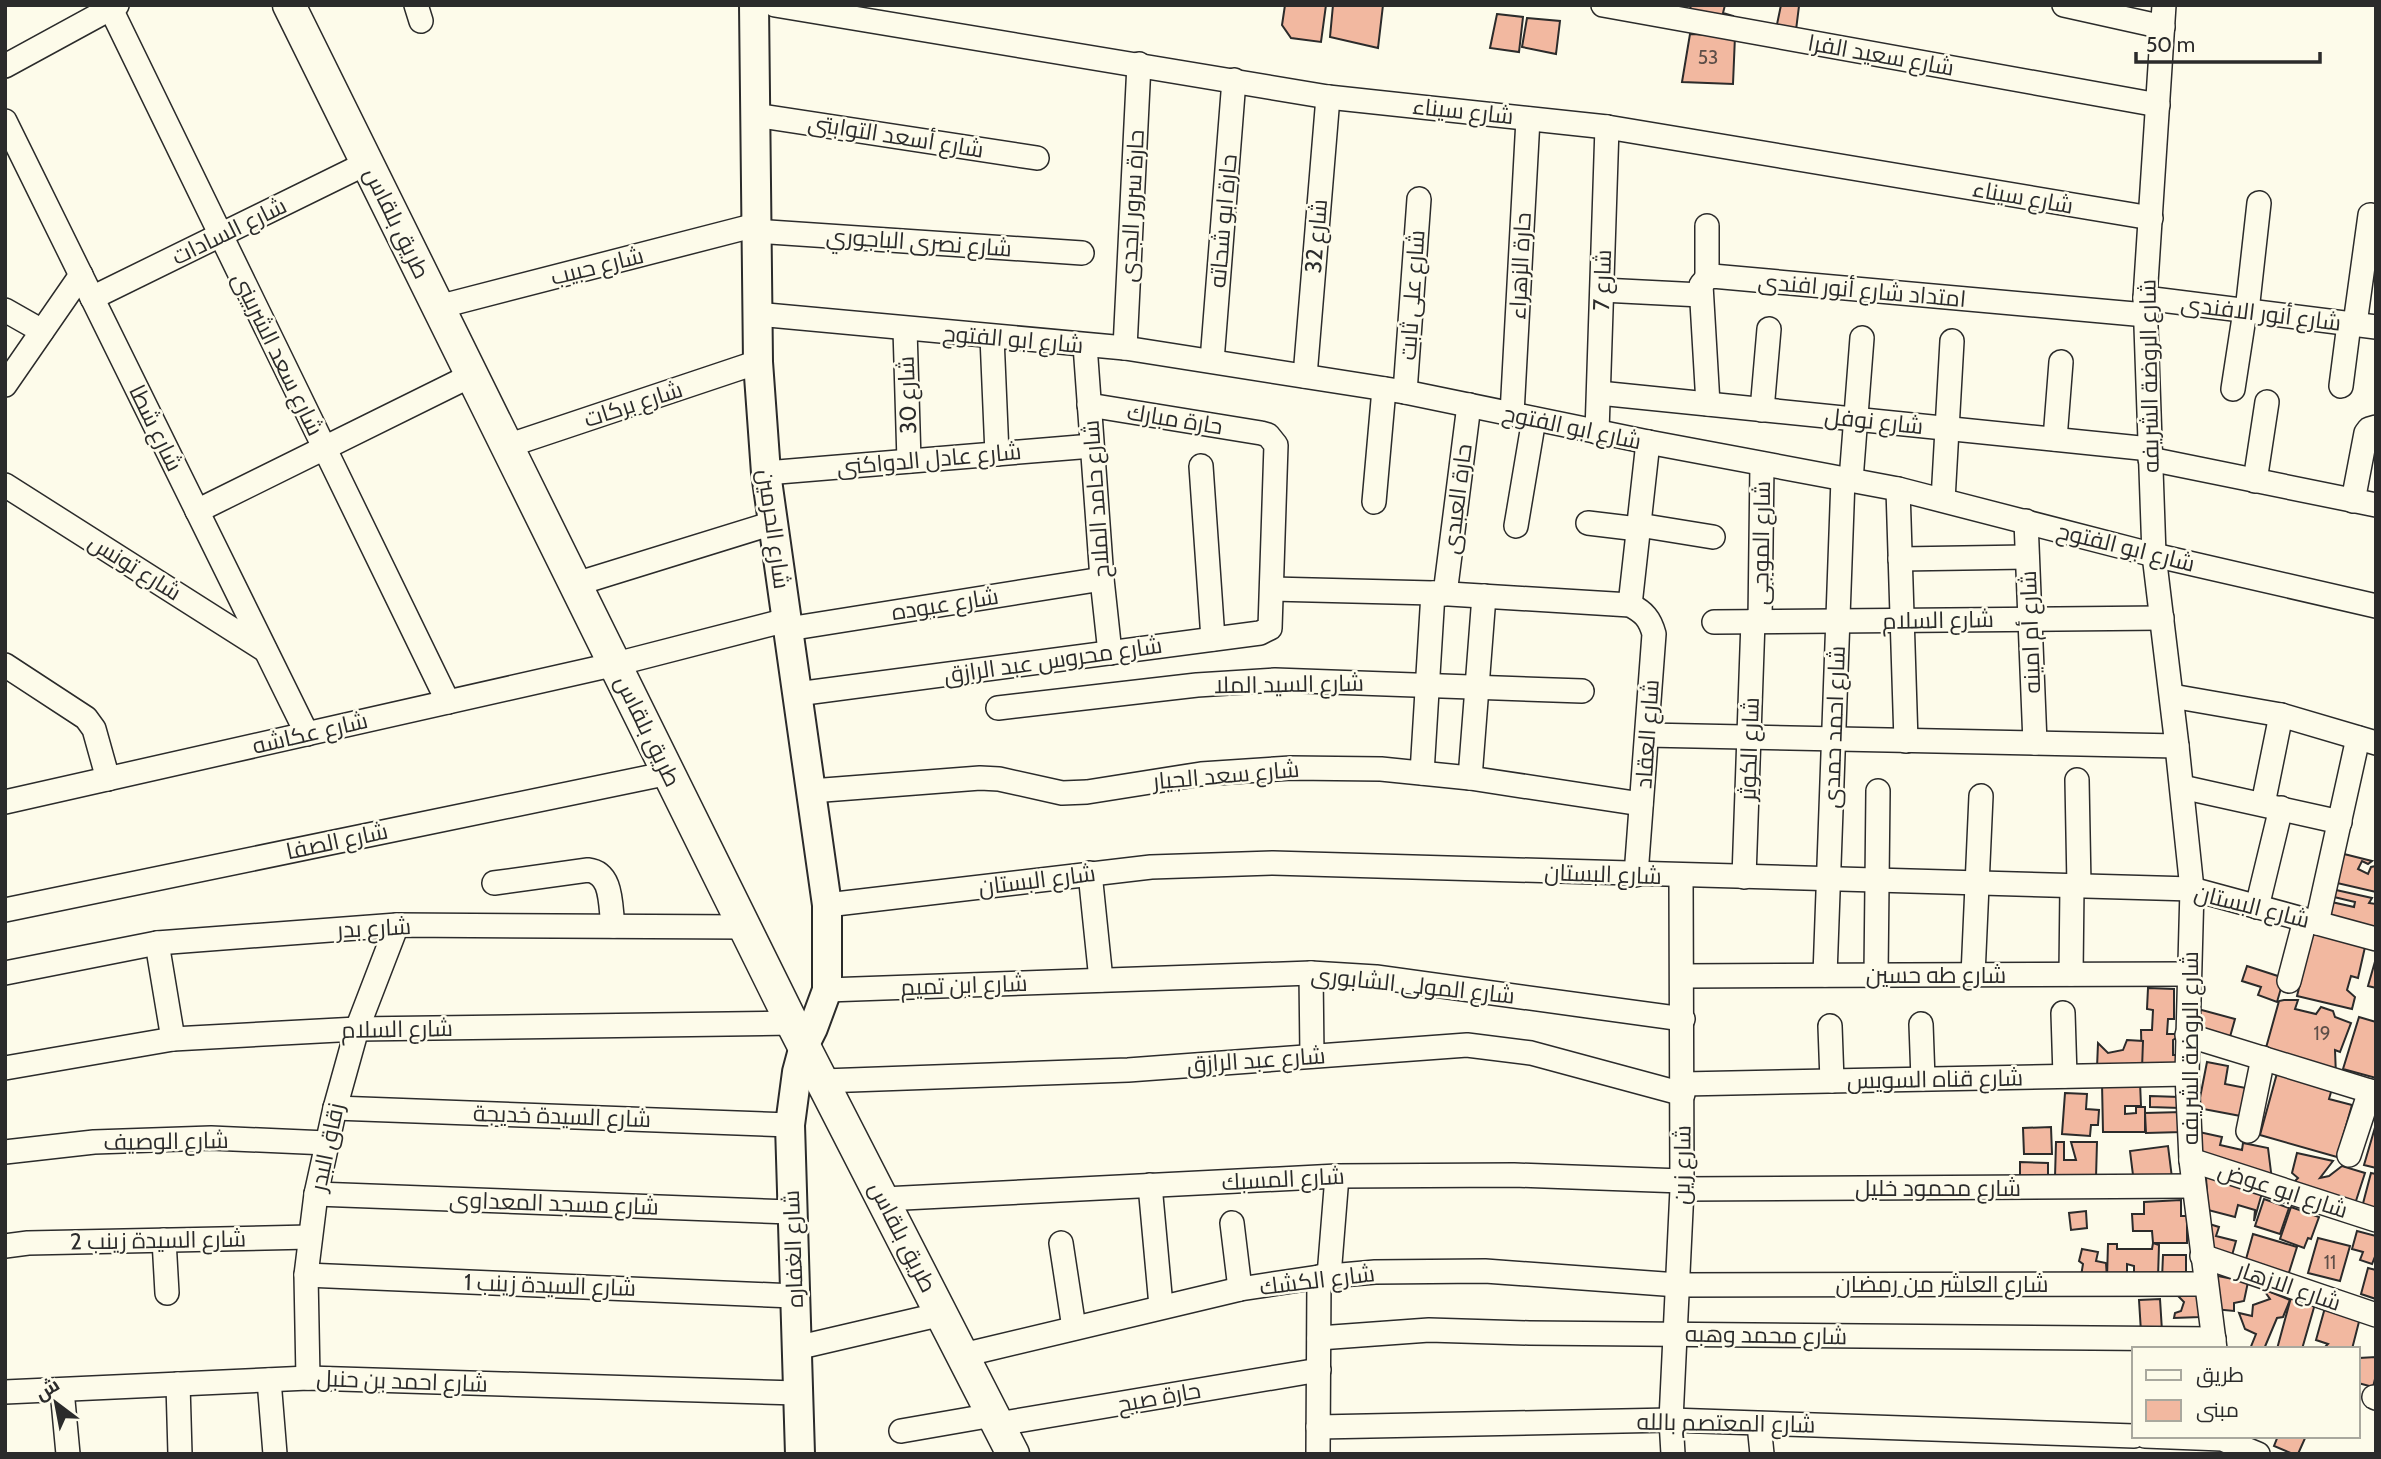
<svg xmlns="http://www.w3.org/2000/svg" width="2381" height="1459" font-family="Cabin,Cairo,sans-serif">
	<rect width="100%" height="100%" fill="#fdfbea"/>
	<!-- building -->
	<g fill="#f2b8a0" stroke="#2b2b2b" stroke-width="2">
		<polygon points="1285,5 1326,5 1321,42 1291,38 1282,25"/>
		<polygon points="1333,5 1383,5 1378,48 1330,37"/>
		<polygon points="1691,5 1725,5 1723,13 1733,16 1730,28 1688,18"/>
		<polygon points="1781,5 1799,6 1795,38 1775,34"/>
		<polygon points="1497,14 1523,17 1519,52 1490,48"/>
		<polygon points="1527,18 1560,21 1556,54 1522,47"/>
		<polygon points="1690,34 1735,36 1733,84 1682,82"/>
		<polygon points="2344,854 2372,861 2368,864 2362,861 2358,869 2368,874 2371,867 2376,866 2376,892 2337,883"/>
		<polygon points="2336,890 2372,898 2369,903 2376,904 2376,931 2322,918 2327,901 2354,907 2355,902 2334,897"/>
		<polygon points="2315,924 2365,947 2358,978 2351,976 2347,990 2355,997 2352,1009 2297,996"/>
		<polygon points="2376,958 2376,988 2368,986"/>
		<polygon points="2247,966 2284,978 2277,1002 2258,995 2261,987 2242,981"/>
		<polygon points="2148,988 2174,989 2174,1019 2168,1019 2167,1034 2182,1034 2173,1040 2173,1055 2180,1055 2180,1068 2142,1069 2141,1030 2152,1030 2153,1010 2147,1009"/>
		<polygon points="2284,1000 2298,1000 2295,1009 2316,1014 2321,1007 2333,1011 2335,1017 2351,1023 2340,1052 2335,1050 2336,1076 2264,1055 2279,1001"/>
		<polygon points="2198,1009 2235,1019 2228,1044 2191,1034"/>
		<polygon points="2359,1017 2376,1022 2376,1078 2343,1069"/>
		<polygon points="2127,1040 2143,1041 2142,1069 2097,1068 2098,1043 2108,1053 2123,1050"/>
		<polygon points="2207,1062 2228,1066 2225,1084 2251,1089 2246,1117 2198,1108"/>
		<polygon points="2279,1066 2334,1082 2329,1099 2352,1105 2337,1157 2260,1135"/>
		<polygon points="2140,1082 2141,1106 2125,1106 2125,1114 2136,1113 2136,1107 2145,1107 2145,1132 2103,1132 2102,1083"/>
		<polygon points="2065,1093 2087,1094 2086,1109 2099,1110 2098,1125 2091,1125 2090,1136 2062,1134"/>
		<polygon points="2150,1096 2180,1097 2180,1108 2150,1107"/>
		<polygon points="2182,1112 2182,1132 2146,1133 2145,1113"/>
		<polygon points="2376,1124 2376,1168 2364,1165"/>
		<polygon points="2051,1127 2052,1154 2024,1154 2023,1128"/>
		<polygon points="2199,1132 2222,1137 2220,1145 2242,1150 2243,1143 2268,1148 2272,1180 2195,1157"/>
		<polygon points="2056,1142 2064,1142 2064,1160 2076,1160 2071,1142 2097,1142 2096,1178 2055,1177"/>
		<polygon points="2168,1146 2172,1178 2134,1183 2130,1151"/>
		<polygon points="2297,1153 2333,1161 2320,1178 2329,1176 2342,1166 2365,1173 2354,1207 2290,1186 2298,1178 2292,1173"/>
		<polygon points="2020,1162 2048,1163 2048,1177 2020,1176"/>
		<polygon points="2371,1173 2376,1174 2376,1215 2361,1211"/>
		<polygon points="2206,1177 2262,1193 2254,1221 2255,1210 2238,1205 2235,1217 2208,1210"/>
		<polygon points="2264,1199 2289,1208 2280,1234 2255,1226"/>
		<polygon points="2181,1200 2181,1216 2187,1216 2187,1243 2153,1243 2152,1231 2133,1231 2132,1214 2144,1214 2144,1202"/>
		<polygon points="2291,1207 2319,1217 2311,1239 2308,1238 2304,1248 2280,1239"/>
		<polygon points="2086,1211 2087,1228 2071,1230 2069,1213"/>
		<polygon points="2206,1223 2219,1227 2216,1236 2236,1241 2231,1259 2208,1252"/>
		<polygon points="2357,1231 2376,1236 2376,1254 2372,1264 2360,1260 2363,1252 2352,1249"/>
		<polygon points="2253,1234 2297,1247 2286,1282 2243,1270"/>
		<polygon points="2318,1238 2350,1246 2340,1281 2308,1273"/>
		<polygon points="2153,1243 2159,1245 2158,1278 2134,1278 2134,1266 2127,1264 2127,1279 2107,1278 2108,1244 2117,1244 2117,1249 2152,1249"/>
		<polygon points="2082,1249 2098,1252 2096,1261 2106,1263 2107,1278 2081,1276 2083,1264 2079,1261"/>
		<polygon points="2163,1255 2186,1255 2186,1279 2162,1279"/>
		<polygon points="2368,1268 2376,1270 2376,1299 2361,1294"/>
		<polygon points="2208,1274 2248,1282 2244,1301 2234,1303 2234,1311 2214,1309"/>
		<polygon points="2263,1289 2290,1300 2283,1317 2277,1318 2264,1349 2250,1349 2256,1334 2245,1329 2239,1313 2252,1316 2253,1305 2270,1299"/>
		<polygon points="2293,1290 2317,1297 2302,1349 2277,1349"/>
		<polygon points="2199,1295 2200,1317 2174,1318 2175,1313 2181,1311 2184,1302 2178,1296"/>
		<polygon points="2160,1299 2162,1331 2141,1332 2139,1300"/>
		<polygon points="2326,1304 2361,1314 2352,1349 2323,1349 2328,1344 2316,1340"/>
		<polygon points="2376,1357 2376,1375 2373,1387 2358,1383 2359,1358"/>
		<polygon points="2278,1436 2306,1436 2298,1454 2293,1454 2274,1446"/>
	</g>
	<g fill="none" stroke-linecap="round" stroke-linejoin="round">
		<!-- minor casing -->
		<g stroke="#2b2b2b" stroke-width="26">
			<g id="minor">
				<polyline points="109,5 448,702"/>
				<polyline points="416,5 421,21"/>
				<polyline points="775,5 1328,97 1607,127 2151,218"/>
				<polyline points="1603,5 2158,105"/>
				<polyline points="2064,5 2163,27"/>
				<polyline points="2164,5 2145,298 2154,555 2177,746 2192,889 2187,1074 2191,1160 2215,1349"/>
				<polyline points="5,66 117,5"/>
				<polyline points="755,115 1037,158"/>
				<polyline points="5,121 307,734"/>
				<polyline points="1707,226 1707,278"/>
				<polyline points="756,231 1082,253"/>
				<polyline points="1602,290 1701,295"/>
				<polyline points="92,298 367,163"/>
				<polyline points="2145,298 2376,327"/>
				<polyline points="438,307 756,225"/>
				<polyline points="5,310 42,331"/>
				<polyline points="2247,311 2259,203"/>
				<polyline points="757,314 1125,348 1405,392 1648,442 1898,489 2154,555 2376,606"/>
				<polyline points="2355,324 2370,215"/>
				<polyline points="905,329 909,461"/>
				<polyline points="992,337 997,454"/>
				<polyline points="1085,345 1102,579 1110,653"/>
				<polyline points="1125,348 1139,64"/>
				<polyline points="1212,361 1234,80"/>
				<polyline points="1305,376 1328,97"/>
				<polyline points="5,385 81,275"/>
				<polyline points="2341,386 2349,324"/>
				<polyline points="2233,389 2245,311"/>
				<polyline points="1405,392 1419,199"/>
				<polyline points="1599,393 2150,449"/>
				<polyline points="1708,404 1701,285 1707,278 1712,276 2146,315"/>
				<polyline points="1762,410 1769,329"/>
				<polyline points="1512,414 1528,119"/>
				<polyline points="1597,432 1607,127"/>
				<polyline points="2055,439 2061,362"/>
				<polyline points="507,446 758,362"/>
				<polyline points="2150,459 2376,505"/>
				<polyline points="1201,466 1213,639"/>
				<polyline points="766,473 1092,446"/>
				<polyline points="1851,480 1862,338"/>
				<polyline points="2255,481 2267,402"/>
				<polyline points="5,485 265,650"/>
				<polyline points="1898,489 1906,741"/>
				<polyline points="1943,500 1952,341"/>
				<polyline points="2353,501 2366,433 2369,429 2376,427"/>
				<polyline points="1374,502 1384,389"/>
				<polyline points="197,511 472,375"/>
				<polyline points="2026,521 2035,743"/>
				<polyline points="1588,523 1638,529"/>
				<polyline points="1639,525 1713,537"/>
				<polyline points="1516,526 1534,419"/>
				<polyline points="1900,559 2027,557"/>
				<polyline points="576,584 773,523"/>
				<path d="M1272 589 1433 593 1630 605C1644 612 1650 619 1654 634L1636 875"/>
				<polyline points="1445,594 1469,405"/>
				<polyline points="1630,605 1648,442"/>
				<polyline points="1760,621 1762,464"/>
				<polyline points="1714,622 2162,618"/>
				<polyline points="788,629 1102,579"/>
				<polyline points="5,665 86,718 94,729 108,779"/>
				<polyline points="797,694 1260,633 1270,628 1276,445 1268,435 1261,433 1089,405"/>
				<polyline points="2172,696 2281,715 2376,743"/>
				<polyline points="998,708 1197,685 1275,680 1582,691"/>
				<polyline points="1647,735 2177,746"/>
				<polyline points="1422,773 1433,593"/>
				<polyline points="1470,778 1484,596"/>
				<polyline points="2077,780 2079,886"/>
				<polyline points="2182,787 2340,822"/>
				<polyline points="811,791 980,778 999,779 1062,793 1087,792 1201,774 1291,768 1381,769 1470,778 1641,804"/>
				<polyline points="5,802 616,664 787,620"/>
				<polyline points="2263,804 2281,715"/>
				<polyline points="1090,873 1101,980"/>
				<polyline points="1744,877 1753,621"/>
				<path d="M494 883 588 870C613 873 610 905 613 926"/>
				<polyline points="827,905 1151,867 1273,863 2192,889 2376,939"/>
				<polyline points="2257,907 2281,808"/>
				<polyline points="5,910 669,773"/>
				<polyline points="2317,923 2358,738"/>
				<polyline points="157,943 173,1039"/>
				<polyline points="5,973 157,943 397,925 745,927"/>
				<polyline points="1311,973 1312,1056"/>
				<polyline points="2071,974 2072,886"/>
				<polyline points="1825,975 1843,479"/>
				<polyline points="1876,975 1878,791"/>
				<polyline points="1973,975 1981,796"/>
				<polyline points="1682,976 2189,974"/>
				<polyline points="2289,981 2305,920"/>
				<polyline points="827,990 1311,973 1376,977 1683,1019"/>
				<polyline points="2063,1013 2065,1076"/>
				<polyline points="1921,1024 1923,1079"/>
				<polyline points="1830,1026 1832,1081"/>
				<polyline points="2187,1035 2376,1093"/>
				<polyline points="5,1068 173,1039 357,1029 792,1023"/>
				<polyline points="823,1081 1128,1070 1467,1045 1531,1053 1683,1094"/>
				<polyline points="1683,1084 2187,1074"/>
				<polyline points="335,1108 790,1125"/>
				<polyline points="2248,1131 2263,1058"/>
				<polyline points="5,1152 94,1142 211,1138 327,1143"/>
				<polyline points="2349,1155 2370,1091"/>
				<polyline points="2191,1160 2376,1220"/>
				<polyline points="1150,1185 1161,1306"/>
				<polyline points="1682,1189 2193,1186"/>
				<polyline points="316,1194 791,1212"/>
				<polyline points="884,1199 1337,1176 1514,1175 1682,1181"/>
				<polyline points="1232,1223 1240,1289"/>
				<polyline points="164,1240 167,1293"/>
				<polyline points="1061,1243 1074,1328"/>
				<polyline points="5,1246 28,1243 310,1237"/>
				<polyline points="2202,1256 2376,1315"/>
				<polyline points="306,1275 794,1296"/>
				<polyline points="1329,1276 1337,1176"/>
				<polyline points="1319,1338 1429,1330 1529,1333 2214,1339"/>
				<polyline points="796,1348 942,1314"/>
				<polyline points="963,1355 1240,1289 1319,1277 1375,1272 1485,1271 1678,1285 2206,1284"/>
				<polyline points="308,1378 306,1275 316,1194 335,1108 357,1029 397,925"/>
				<polyline points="269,1380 275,1454"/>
				<polyline points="178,1384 180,1454"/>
				<polyline points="62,1390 68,1454"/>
				<polyline points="5,1392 308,1378 798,1393"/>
				<polyline points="2374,1397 2376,1398"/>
				<polyline points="998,1424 1319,1370"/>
				<polyline points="1759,1424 1762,1454"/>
				<polyline points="1318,1427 1671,1420 2134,1436"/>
				<polyline points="901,1431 993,1415"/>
				<polyline points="2145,1436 2222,1439 2258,1454"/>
				<polyline points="1318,1454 1319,1277"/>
				<polyline points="1673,1454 1671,1420 1682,1189 1681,876"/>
			</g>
		</g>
		<!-- tertiary casing -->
		<g stroke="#2b2b2b" stroke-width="32">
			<polyline id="tertiary" points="754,5 758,362 766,473 827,905 827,990 813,1028 804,1046 797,1072 790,1125 800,1454"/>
		</g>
		<!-- secondary casing -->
		<g stroke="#2b2b2b" stroke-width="35">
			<polyline id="secondary" points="289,5 792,1023 1013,1454"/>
		</g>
		<!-- minor -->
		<use href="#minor" stroke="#fdfbea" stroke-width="23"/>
		<!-- tertiary -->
		<use href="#tertiary" stroke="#fdfbea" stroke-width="28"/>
		<!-- secondary -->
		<use href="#secondary" stroke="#fdfbea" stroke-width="32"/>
	</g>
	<g text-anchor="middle" stroke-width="5" stroke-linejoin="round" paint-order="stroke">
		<!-- number labels -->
		<g font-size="19" fill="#5d4e48">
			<text x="1708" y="64">53</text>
			<text x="2322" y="1040">19</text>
			<text x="2330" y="1269">11</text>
		</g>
		<!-- street labels -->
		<g font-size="23" fill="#2b2b2b" stroke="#fdfbea">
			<text transform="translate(1881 55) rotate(10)" y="8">شارع سعيد الفرا</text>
			<text transform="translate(1463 111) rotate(6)" y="8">شارع سيناء</text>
			<text transform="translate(896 136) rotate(9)" y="8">شارع أسعد التوابتى</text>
			<text transform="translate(2023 197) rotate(10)" y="8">شارع سيناء</text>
			<text transform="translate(1132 206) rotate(-87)" y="8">حارة سرور الجدى</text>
			<text transform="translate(1223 221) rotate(-85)" y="8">حارة ابو شحاته</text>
			<text transform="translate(397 223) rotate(64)" y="8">طريق بلقاس</text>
			<text transform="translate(229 231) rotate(-26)" y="8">شارع السادات</text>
			<text transform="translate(1316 236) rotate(-85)" y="8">شارع 32</text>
			<text transform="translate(919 242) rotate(4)" y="8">شارع نصرى الباجوري</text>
			<text transform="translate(597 266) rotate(-14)" y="8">شارع حبيب</text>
			<text transform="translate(1520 266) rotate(-87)" y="8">حارة الزهراء</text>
			<text transform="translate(1602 280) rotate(-88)" y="8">شارع 7</text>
			<text transform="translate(1862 290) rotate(5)" y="8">امتداد شارع أنور افندى</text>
			<text transform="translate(1412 295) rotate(-86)" y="8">شارع على ثابت</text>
			<text transform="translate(2261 313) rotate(7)" y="8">شارع أنور الافندى</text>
			<text transform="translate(1013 339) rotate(5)" y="8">شارع ابو الفتوح</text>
			<text transform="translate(278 354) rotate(64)" y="8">شارع سعد الشربينى</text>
			<text transform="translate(2149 376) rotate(-91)" y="8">شارع الروضة الشريفه</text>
			<text transform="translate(907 395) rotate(-92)" y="8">شارع 30</text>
			<text transform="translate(633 404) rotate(-18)" y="8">شارع بركات</text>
			<text transform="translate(1175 419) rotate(9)" y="8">حارة مبارك</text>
			<text transform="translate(1874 421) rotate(6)" y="8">شارع نوفل</text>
			<text transform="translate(1572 427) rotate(12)" y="8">شارع ابو الفتوح</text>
			<text transform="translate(156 428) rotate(64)" y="8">شارع شطا</text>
			<text transform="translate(929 459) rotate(-5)" y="8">شارع عادل الدواكنى</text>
			<text transform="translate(1096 499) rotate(-94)" y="8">شارع حامد الملاح</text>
			<text transform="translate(1457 499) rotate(-83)" y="8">حارة العبدى</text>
			<text transform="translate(774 529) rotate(82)" y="8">شارع الحرمين</text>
			<text transform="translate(1761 543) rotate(-89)" y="8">شارع الموجى</text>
			<text transform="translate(2126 547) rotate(14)" y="8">شارع ابو الفتوح</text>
			<text transform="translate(135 567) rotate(32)" y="8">شارع تونس</text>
			<text transform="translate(945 604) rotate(-9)" y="8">شارع عبوده</text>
			<text transform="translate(1938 620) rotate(-1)" y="8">شارع السلام</text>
			<text transform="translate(2030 632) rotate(-92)" y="8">شارع أم امينه</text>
			<text transform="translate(1053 660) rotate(-8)" y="8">شارع محروس عبد الرازق</text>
			<text transform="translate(1289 684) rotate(-1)" y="8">شارع السيد الملا</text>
			<text transform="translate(1834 727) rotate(-88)" y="8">شارع احمد حمدى</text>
			<text transform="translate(648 731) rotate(64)" y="8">طريق بلقاس</text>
			<text transform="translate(310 733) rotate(-13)" y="8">شارع عكاشه</text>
			<text transform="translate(1647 734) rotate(-86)" y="8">شارع العقاد</text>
			<text transform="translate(1749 749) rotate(-88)" y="8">شارع الكوثر</text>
			<text transform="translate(1226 775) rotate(-5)" y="8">شارع سعد الجيار</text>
			<text transform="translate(337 841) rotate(-12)" y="8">شارع الصفا</text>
			<text transform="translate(1603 874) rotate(2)" y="8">شارع البستان</text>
			<text transform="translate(1037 880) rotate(-7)" y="8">شارع البستان</text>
			<text transform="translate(2252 906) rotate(14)" y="8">شارع البستان</text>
			<text transform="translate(374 928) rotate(-3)" y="8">شارع بدر</text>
			<text x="1936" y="983">شارع طه حسين</text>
			<text transform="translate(964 985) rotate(-2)" y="8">شارع ابن تميم</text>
			<text transform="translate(1413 985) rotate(6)" y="8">شارع المولى الشابورى</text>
			<text transform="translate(397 1029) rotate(-1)" y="8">شارع السلام</text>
			<text transform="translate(2190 1048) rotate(-90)" y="8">شارع الروضة الشريفه</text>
			<text transform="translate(1256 1060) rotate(-4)" y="8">شارع عبد الرازق</text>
			<text transform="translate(1935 1079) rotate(-1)" y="8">شارع قناه السويس</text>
			<text transform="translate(562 1116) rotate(2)" y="8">شارع السيدة خديجة</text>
			<text transform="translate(166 1141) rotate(-1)" y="8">شارع الوصيف</text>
			<text transform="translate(327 1147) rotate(-78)" y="8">زقاق البدر</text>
			<text transform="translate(1682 1165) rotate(-89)" y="8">شارع زين</text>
			<text transform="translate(1283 1179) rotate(-3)" y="8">شارع المسبك</text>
			<text x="1938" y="1196">شارع محمود خليل</text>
			<text transform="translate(2283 1190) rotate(18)" y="8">شارع ابو عوض</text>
			<text transform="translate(554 1203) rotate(2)" y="8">شارع مسجد المعداوى</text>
			<text transform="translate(903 1237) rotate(63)" y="8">طريق بلقاس</text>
			<text transform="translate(158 1240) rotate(-1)" y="8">شارع السيدة زينب 2</text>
			<text transform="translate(793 1249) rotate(-92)" y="8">شارع الغفاره</text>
			<text transform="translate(1317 1280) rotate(-7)" y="8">شارع الكشك</text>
			<text x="1942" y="1292">شارع العاشر من رمضان</text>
			<text transform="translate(550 1285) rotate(2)" y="8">شارع السيدة زينب 1</text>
			<text transform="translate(2289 1286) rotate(19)" y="8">شارع الازهار</text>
			<text transform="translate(1766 1335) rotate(1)" y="8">شارع محمد وهبه</text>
			<text transform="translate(402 1381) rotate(2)" y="8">شارع احمد بن حنبل</text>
			<text transform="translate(1159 1397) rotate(-10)" y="8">حارة صبح</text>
			<text transform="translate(1726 1423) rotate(1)" y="8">شارع المعتصم بالله</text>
		</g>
	</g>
	<!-- border -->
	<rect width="2381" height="1459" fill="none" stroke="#2b2b2b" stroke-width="14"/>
	<!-- legend -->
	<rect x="2132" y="1347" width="228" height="91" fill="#fdfbea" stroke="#a9a89e" stroke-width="2"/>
	<rect x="2146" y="1370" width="35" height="10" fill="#fdfbea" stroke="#a9a89e" stroke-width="2"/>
	<text x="2196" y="1382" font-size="21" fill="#2b2b2b">طريق</text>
	<rect x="2146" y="1400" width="35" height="21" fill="#f2b8a0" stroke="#a9a89e" stroke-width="2"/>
	<text x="2196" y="1417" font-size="21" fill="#2b2b2b">مبنى</text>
	<!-- north arrow -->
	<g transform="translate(56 1403) rotate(328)" stroke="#fdfbea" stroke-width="5" paint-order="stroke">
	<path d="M0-5L12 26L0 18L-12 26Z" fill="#2b2b2b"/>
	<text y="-10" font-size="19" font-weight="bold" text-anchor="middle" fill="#2b2b2b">ش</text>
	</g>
	<!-- scale -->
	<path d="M2136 52v10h184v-10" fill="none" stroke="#2b2b2b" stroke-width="3.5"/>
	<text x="2146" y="52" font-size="21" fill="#2b2b2b" stroke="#fdfbea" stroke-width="5" paint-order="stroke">50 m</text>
</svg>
